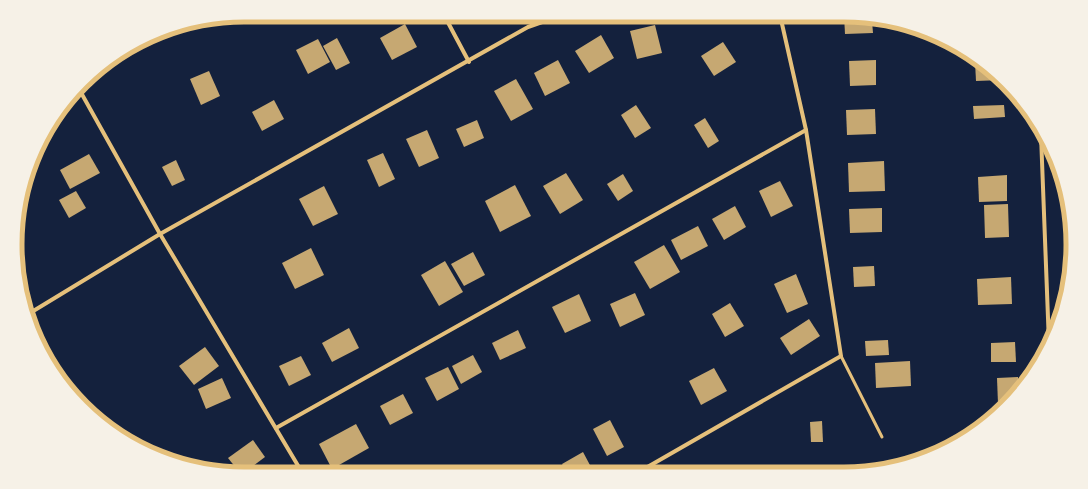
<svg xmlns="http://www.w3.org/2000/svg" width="1088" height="489" font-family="Montserrat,sans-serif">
	<rect width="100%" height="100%" fill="#14213d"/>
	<!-- building -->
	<g fill="#c6a872">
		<polygon points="844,15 872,21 873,33 845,34"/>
		<polygon points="405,24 417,47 392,60 380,38"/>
		<polygon points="655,25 662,53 637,59 630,31"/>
		<polygon points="601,35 614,58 589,73 575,51"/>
		<polygon points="337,38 350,63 336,70 323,46"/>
		<polygon points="318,39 330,62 308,74 296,50"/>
		<polygon points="723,42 736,62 714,76 701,56"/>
		<polygon points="558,60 570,83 545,96 534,73"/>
		<polygon points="876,60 876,85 850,86 849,61"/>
		<polygon points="975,62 1003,80 976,81"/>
		<polygon points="209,71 220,96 201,105 190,79"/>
		<polygon points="516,79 533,109 511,121 494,91"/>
		<polygon points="274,100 284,119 262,131 252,112"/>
		<polygon points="636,105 651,128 635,138 621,115"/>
		<polygon points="1004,105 1005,117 974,119 973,106"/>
		<polygon points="875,109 876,134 847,135 846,110"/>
		<polygon points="705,118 719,141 708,148 694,125"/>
		<polygon points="477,120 484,138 464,147 456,129"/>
		<polygon points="427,130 439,158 419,167 406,139"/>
		<polygon points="383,153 395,179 379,187 367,160"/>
		<polygon points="89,154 100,173 70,189 60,170"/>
		<polygon points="176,160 185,180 172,186 162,167"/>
		<polygon points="884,161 885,191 849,192 848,163"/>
		<polygon points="566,173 583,200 560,214 543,186"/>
		<polygon points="623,174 633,191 618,201 607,184"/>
		<polygon points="1007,175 1007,201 979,202 978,177"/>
		<polygon points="780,181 793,206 771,217 759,191"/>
		<polygon points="515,185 531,216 500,232 485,201"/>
		<polygon points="324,186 338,214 313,226 299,199"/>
		<polygon points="76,191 86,208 69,218 59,200"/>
		<polygon points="1008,204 1009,237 985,238 984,205"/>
		<polygon points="735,206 746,227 724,240 712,219"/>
		<polygon points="882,208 882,232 850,233 849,209"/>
		<polygon points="698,226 708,246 681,260 671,240"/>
		<polygon points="1070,233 1073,244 1072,248 1071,249"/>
		<polygon points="664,245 680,272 650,289 634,262"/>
		<polygon points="311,248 324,275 295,289 282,263"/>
		<polygon points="473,252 485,275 464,286 451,264"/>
		<polygon points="445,261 463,292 439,306 421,275"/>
		<polygon points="874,266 875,286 854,287 853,267"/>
		<polygon points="796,274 808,304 787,313 774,284"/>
		<polygon points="1011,277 1012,304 978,305 977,279"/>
		<polygon points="635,293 645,315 620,327 610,304"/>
		<polygon points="579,294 591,321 565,333 552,307"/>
		<polygon points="730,303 744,326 725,337 712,314"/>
		<polygon points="809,319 820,336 791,355 780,338"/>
		<polygon points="349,328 359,348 332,362 322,343"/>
		<polygon points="518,330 526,348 500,360 492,343"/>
		<polygon points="888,340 889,355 866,356 865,341"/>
		<polygon points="1015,342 1016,362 991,362 991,343"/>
		<polygon points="205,347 219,366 194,385 179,366"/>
		<polygon points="473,355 482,372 461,384 452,366"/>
		<polygon points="301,356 311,375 289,386 279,366"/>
		<polygon points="910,361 911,386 876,388 875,363"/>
		<polygon points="448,367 459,389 437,401 425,378"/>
		<polygon points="714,368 727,391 701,405 689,381"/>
		<polygon points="1018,377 1018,391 1006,403 998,404 997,378"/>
		<polygon points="222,378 231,398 206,409 198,389"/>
		<polygon points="403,394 413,413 390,425 380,406"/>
		<polygon points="610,420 624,447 607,456 593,429"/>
		<polygon points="822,421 823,442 811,442 810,422"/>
		<polygon points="356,424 369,448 332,469 319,444"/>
		<polygon points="253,440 265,457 242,474 240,473 228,458"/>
		<polygon points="583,452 591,467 581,473 567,473 562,464"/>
		<polygon points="526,468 529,473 517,473"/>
	</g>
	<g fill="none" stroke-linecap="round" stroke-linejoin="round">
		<!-- service -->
		<polyline stroke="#e5c07b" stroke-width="3" points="841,356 882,437"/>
		<!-- minor -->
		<g stroke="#e5c07b" stroke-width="4">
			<polyline points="444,15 469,62"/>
			<polyline points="79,89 160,234 303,474"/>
			<polyline points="1041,135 1049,344"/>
			<polyline points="30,313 160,234 528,27 562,15"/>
			<polyline points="276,428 806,130"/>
			<polyline points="637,473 841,356 806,130 780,15"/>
		</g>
	</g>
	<!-- crop -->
	<path d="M0 0H1088V489H0ZM244 22H844A222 222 0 0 1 1066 244V245A222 222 0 0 1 844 467H244A222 222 0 0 1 22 245V244A222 222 0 0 1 244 22Z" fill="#f6f1e7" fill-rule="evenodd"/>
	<path fill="none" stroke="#e5c07b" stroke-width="5" d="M244 22H844A222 222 0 0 1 1066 244V245A222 222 0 0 1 844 467H244A222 222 0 0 1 22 245V244A222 222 0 0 1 244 22Z"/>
</svg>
